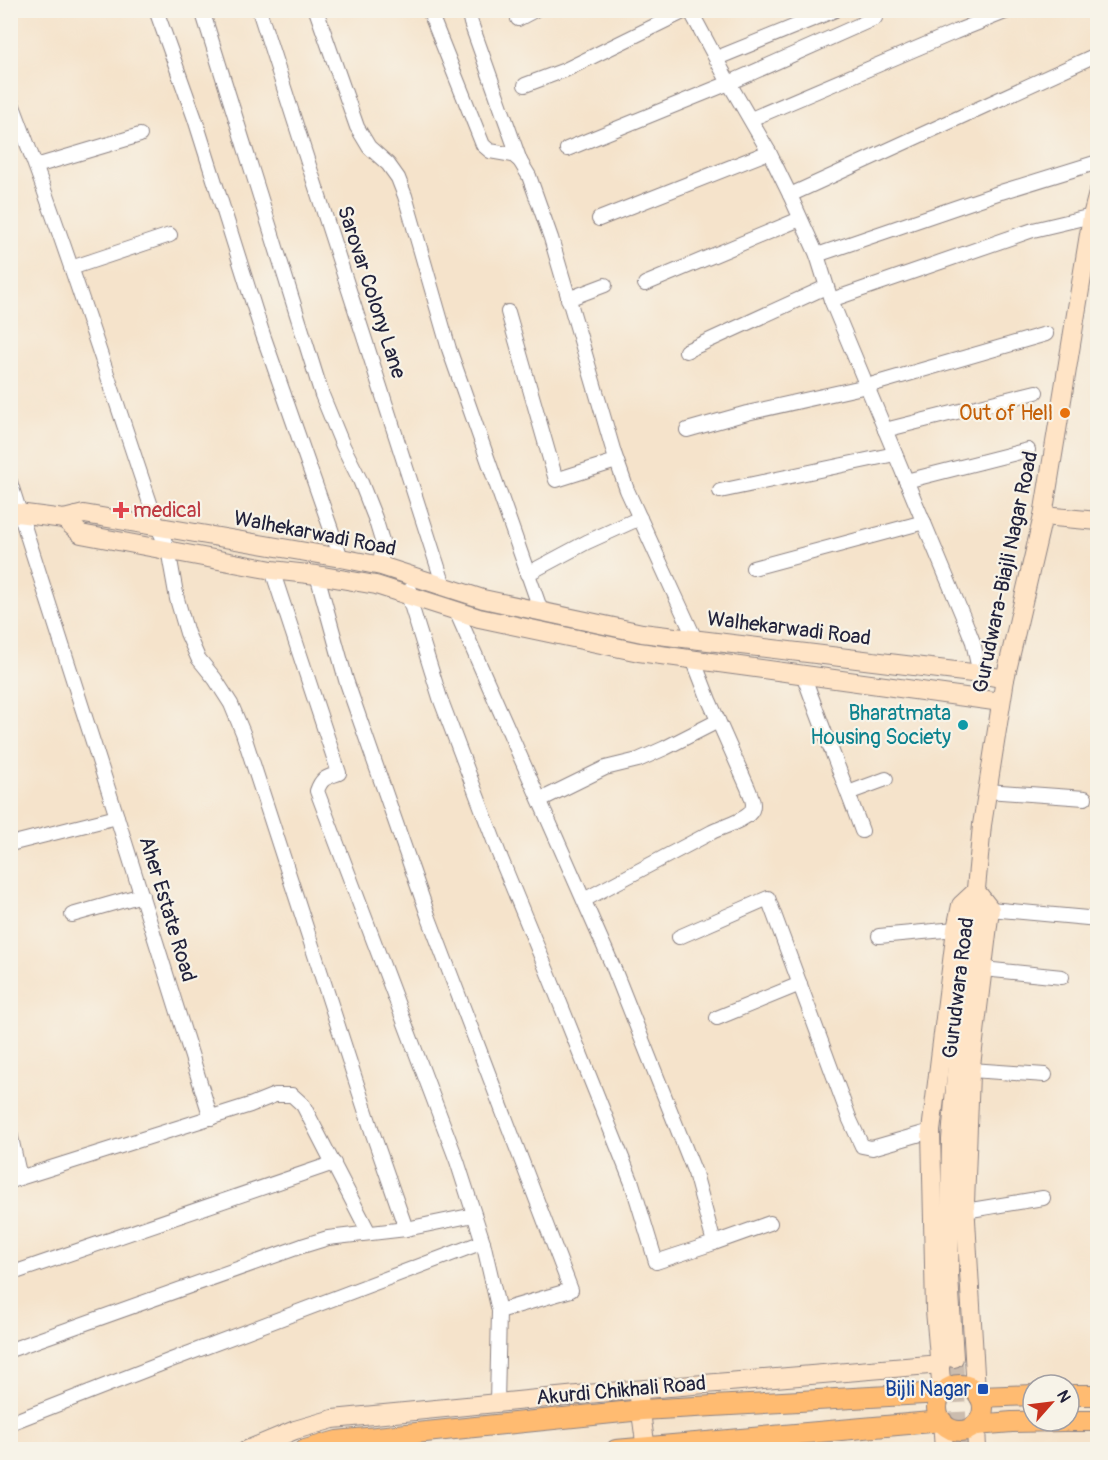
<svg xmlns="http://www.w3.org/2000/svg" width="1108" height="1460" font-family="Pangolin,sans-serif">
	<rect width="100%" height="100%" fill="#f7f3e8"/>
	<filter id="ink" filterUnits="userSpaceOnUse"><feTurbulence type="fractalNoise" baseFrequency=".0167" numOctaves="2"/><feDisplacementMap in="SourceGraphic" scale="12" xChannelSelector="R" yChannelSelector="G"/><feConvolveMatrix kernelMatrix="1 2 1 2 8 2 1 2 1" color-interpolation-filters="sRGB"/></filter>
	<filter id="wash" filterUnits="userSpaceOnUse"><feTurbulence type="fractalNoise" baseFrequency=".008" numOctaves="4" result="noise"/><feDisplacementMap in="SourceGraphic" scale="24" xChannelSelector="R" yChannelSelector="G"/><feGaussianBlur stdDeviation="1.35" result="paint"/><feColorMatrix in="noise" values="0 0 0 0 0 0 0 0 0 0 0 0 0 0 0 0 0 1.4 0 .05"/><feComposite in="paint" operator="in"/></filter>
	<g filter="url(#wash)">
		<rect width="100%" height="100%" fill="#f5e3cb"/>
	</g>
	<g filter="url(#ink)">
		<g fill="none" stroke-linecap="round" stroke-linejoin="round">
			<!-- secondary-tunnel -->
			<polyline stroke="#cbbcae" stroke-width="18" stroke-dasharray="18 9" stroke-linecap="butt" points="954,1358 959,1450"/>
			<!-- street casing -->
			<g stroke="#8c8283" stroke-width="16">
				<g id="street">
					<polyline points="156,10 195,119 262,332 341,558"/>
					<polyline points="202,10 322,395 343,446 360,480 375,518 382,541 381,566"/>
					<polyline points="259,10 444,586"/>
					<polyline points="316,10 357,127 369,147 388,164 398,178 405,196 449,349 541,611"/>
					<polyline points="429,10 483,145 490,151 513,155 520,161 529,176 551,238 614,453 627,490 695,639"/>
					<polyline points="468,10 471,23 520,161"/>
					<polyline points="690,10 729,83 769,152 790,195 817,255 831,300 964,619 973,642 980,674"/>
					<polyline points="518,19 535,10"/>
					<polyline points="717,58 835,10"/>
					<polyline points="525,85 565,70 687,10"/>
					<path d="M10 98C64 239 110 384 158 527L168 549 177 599 187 633 198 658 215 679 231 704 243 733 373 1134 406 1229"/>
					<polyline points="751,119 955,32 1010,10"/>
					<polyline points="567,149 729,83 875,18"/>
					<polyline points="36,166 140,135"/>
					<polyline points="790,195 1098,54"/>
					<polyline points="599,219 769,152"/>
					<polyline points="817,255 1001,192 1098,162"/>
					<polyline points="71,268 170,235"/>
					<polyline points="645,284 800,219"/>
					<polyline points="568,299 605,285"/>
					<polyline points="831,300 1033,230 1092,216"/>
					<polyline points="508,312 556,480 616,461"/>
					<polyline points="686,351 826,287"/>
					<polyline points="687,430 747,413 867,386 1046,334"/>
					<polyline points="885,430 1036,392"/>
					<polyline points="906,481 1028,450"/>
					<polyline points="10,482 117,817 211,1118"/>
					<polyline points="720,491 895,454"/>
					<polyline points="753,568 924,522"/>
					<path d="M272 570 339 773C326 778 322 777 317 791L457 1161 483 1242 499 1311 497 1403"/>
					<polyline points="527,574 587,542 640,518"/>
					<polyline points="317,575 346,680 429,918 571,1290 499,1311"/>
					<polyline points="410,590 408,595 440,698 499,854 550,978 632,1183 656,1262 714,1243 695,1173 614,969 456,611"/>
					<path d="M803 674C822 727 843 779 862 831"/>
					<polyline points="987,791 1085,798"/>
					<polyline points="848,793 886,779"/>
					<polyline points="540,800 605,768 638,760 665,748 718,721"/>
					<polyline points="10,844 117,817"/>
					<path d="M584 900C626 877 669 855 712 832 722 827 741 822 749 814 757 807 751 796 748 788L709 700 693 659"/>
					<polyline points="990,909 1098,919"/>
					<polyline points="72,915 142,895"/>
					<polyline points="879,936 956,929"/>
					<polyline points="679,937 768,898 850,1120 862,1146 872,1148 931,1131"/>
					<polyline points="983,969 1062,977"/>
					<polyline points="717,1018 800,984"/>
					<polyline points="971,1070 1045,1075"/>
					<polyline points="10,1133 20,1178"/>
					<polyline points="10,1181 250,1105 275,1095 292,1095 303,1105 369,1233"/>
					<polyline points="965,1211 1043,1198"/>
					<polyline points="714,1243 770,1223"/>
					<polyline points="10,1274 334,1163"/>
					<polyline points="10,1350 302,1246 328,1238 406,1229 474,1215"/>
					<polyline points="10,1423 171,1360 483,1242"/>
				</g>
			</g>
			<!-- secondary casing -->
			<g stroke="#8c8283" stroke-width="20">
				<g id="secondary">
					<polyline points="10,512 64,519 84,514 341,558 381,566 483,599 642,633 980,674 1005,679"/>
					<polyline points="1043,516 1098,521"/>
					<polyline points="64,519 81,534 272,570 317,575 376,585 479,618 639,652 1001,702"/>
					<polyline points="954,1358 949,1276 951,1140 961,1009 974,910 982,825 1005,679 1043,516 1092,216 1098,193"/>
					<polyline points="976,1391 965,1203 970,1074 990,909 976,891"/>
					<polyline points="942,1393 935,1310 931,1131 956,929 961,905 976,891"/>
					<polyline points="639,1397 646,1450"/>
					<polyline points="942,1421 944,1450"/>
					<polyline points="976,1425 977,1450"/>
					<polyline points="247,1450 295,1430 333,1419 598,1393 941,1364"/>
				</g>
			</g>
			<!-- primary casing -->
			<g stroke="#8c8283" stroke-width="22">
				<g id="primary">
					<circle cx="960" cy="1408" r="23"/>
					<polyline points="1069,1395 1098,1395"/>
					<polyline points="980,1397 1033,1395"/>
					<polyline points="1069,1421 1098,1421"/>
					<polyline points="976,1425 1012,1422 1064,1421"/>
					<polyline points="305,1450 337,1441 642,1410 942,1393"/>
					<polyline points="616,1450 942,1421"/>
				</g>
			</g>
			<!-- street -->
			<use href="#street" stroke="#fff" stroke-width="14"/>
			<!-- secondary -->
			<use href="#secondary" stroke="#ffe4c6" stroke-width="18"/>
			<!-- primary -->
			<use href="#primary" stroke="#ffbb71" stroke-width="20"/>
		</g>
	</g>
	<!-- markers -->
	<circle fill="#e8710a" stroke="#f7f3e8" stroke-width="2" cx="1065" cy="413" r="6"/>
	<path fill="#e0444e" stroke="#f7f3e8" stroke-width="2" d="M118 501h6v6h6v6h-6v6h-6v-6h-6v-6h6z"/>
	<circle fill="#0f9aa8" stroke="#f7f3e8" stroke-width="2" cx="963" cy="725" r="6"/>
	<rect fill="#1a4fb4" stroke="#f7f3e8" stroke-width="2" x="977" y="1383" width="12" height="12" rx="3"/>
	<g text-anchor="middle" stroke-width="4.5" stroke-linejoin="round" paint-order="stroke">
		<!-- street labels -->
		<g font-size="21" fill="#22223b" stroke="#f7f3e8">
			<text transform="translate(372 292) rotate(72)" y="7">Sarovar Colony Lane</text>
			<text transform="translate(315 533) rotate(11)" y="7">Walhekarwadi Road</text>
			<text transform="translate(1005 572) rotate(-78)" y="7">Gurudwara-Biajli Nagar Road</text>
			<text transform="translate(789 628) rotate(7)" y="7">Walhekarwadi Road</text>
			<text transform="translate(168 909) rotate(73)" y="7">Aher Estate Road</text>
			<text transform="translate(958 988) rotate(-83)" y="7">Gurudwara Road</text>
			<text transform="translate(621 1390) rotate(-5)" y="7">Akurdi Chikhali Road</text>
		</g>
		<!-- food labels -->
		<g font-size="21" fill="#c56008" stroke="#f7f3e8" text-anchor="end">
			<text x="1053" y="420">Out of Hell</text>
		</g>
		<!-- health labels -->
		<g font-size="21" fill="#be3a42" stroke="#f7f3e8" text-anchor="start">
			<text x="133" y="517">medical</text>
		</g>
		<!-- culture labels -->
		<g font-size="21" fill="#0d838f" stroke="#f7f3e8" text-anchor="end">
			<text x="951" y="720">Bharatmata<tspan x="951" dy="24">Housing Society</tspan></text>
		</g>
		<!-- transit labels -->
		<g font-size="21" fill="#164399" stroke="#f7f3e8" text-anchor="end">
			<text x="971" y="1396">Bijli Nagar</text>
		</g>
	</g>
	<!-- margin -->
	<rect width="1108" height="1460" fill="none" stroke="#f7f3e8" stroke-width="36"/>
	<!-- north arrow -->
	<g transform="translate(1051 1403) rotate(62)"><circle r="28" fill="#f7f3e8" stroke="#a29fa3" stroke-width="1.5"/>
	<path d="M0-4.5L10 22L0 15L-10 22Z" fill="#c8321e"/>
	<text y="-9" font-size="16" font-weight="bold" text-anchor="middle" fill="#22223b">N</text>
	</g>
</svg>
